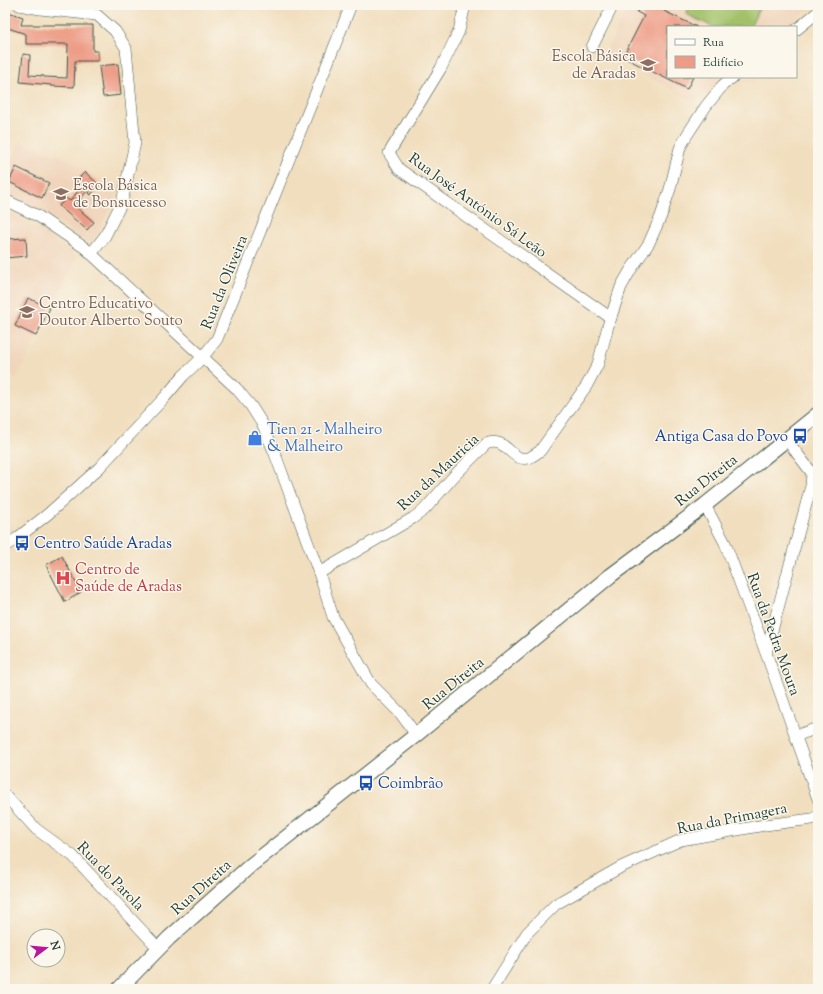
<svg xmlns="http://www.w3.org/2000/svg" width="823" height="994" font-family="'Sorts Mill Goudy',serif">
	<rect width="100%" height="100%" fill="#fbf7ec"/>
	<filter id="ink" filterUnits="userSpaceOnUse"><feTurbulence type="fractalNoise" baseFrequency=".025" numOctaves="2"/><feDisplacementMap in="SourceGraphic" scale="8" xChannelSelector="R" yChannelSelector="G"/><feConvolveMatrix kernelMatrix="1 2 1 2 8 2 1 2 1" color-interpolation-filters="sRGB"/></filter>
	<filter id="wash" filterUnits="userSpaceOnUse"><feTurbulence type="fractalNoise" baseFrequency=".012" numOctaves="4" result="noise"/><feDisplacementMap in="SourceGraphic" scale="16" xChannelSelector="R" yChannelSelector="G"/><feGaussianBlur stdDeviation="0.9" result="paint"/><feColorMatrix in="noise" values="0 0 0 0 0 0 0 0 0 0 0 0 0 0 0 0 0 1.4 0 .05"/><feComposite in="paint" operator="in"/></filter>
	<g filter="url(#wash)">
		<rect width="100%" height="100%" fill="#f1debe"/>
		<!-- built -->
		<g fill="#f0d5bc">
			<polygon points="630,5 813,5 786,27 668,27 668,77 726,77 695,102 605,53"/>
			<polygon points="20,141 70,160 118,192 91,246 55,219 5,195 5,173"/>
			<polygon points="5,210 26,220 27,224 39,229 77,257 16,379 5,368"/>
		</g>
		<!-- green -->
		<polygon fill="#a2c169" stroke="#607f4e" points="690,5 761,5 750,27 713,27 686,14"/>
		<g id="blocks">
			<!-- building -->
			<g fill="#ed9d87">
				<polygon points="641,5 667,5 664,11 697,27 668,27 668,77 693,77 687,89 623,57 644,16 637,12"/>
				<polygon points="5,11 23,17 21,25 93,25 93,51 98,51 98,61 75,61 74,87 51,86 51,85 20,82 23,54 30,55 29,75 44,76 44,77 67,78 68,44 26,44 26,34 5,27"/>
				<polygon points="118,64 121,95 103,97 99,66"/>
				<polygon points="16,167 49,183 42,198 9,182"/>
				<polygon points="85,172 99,185 91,195 87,191 75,206 94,222 87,230 59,206 66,198 70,201 82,186 76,181"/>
				<polygon points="26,238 27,256 5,258 5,239"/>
				<polygon points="28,298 50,308 36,336 15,326"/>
				<polygon points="62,556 81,592 65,602 46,565"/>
			</g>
		</g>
	</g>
	<g filter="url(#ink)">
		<use href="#blocks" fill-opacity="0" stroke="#3e5549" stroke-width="1"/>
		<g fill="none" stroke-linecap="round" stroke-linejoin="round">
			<!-- minor casing -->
			<g stroke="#3e5549" stroke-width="12">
				<g id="minor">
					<polyline points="19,5 40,9 97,15 115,31 126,48 135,143 122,202 105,236 91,254"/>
					<polyline points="465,5 459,31 441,68 389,153 399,169 611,318"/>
					<polyline points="796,30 818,12"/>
					<polyline points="592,47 613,5"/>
					<polyline points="5,200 38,216 85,248 236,388 251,406 263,425 275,454 319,573 333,617 371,684 401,714 416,735"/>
					<polyline points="705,505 725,543 766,653 818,799"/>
					<polyline points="5,546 16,539 48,514 99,468 165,397 183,376 202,358 217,339 351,5"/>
					<path d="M319 573 413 518 424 510 454 476 486 444C507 435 510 463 529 458 533 456 537 453 540 451L587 385 598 364 608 326 621 287 630 271 649 243 661 216 670 189 680 148 687 135 706 106 723 85 733 77"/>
					<polyline points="766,653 811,486 812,473 786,439"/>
					<polyline points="795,736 818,728"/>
					<polyline points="5,795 36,829 73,856 159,949"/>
					<polyline points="492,989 527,933 556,904 621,867 681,840 765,825 812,819 818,816"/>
				</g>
			</g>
			<!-- major casing -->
			<g stroke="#3e5549" stroke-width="16">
				<polyline id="major" points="119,989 169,938 251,865 416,735 610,576 705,505 818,414"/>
			</g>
			<!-- minor -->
			<use href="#minor" stroke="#fff" stroke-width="11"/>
			<!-- major -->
			<use href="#major" stroke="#fff" stroke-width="14"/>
		</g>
	</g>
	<!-- icons -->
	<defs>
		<g id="school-bare" transform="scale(1.2)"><path d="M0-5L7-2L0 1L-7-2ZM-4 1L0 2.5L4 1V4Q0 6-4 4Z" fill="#8d6e63" stroke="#fbf7ec" stroke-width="2.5" paint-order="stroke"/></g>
		<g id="bus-bare" transform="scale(1.2)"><path d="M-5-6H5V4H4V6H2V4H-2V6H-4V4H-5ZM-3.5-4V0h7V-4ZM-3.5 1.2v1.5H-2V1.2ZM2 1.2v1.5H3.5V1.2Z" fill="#1a4fb4" stroke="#fbf7ec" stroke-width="2.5" paint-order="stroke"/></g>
		<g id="shop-bare" transform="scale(1.2)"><path d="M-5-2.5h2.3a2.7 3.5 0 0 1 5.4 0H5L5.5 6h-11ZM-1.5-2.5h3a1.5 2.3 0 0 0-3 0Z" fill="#3f7fe0" stroke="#fbf7ec" stroke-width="2.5" paint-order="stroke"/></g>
		<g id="hospital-bare" transform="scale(1.2)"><path d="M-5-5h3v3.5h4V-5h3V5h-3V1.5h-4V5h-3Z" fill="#e0444e" stroke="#fbf7ec" stroke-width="2.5" paint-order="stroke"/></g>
	</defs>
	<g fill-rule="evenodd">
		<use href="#school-bare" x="648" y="65"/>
		<use href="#school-bare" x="61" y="194"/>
		<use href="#school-bare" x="27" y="312"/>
		<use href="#bus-bare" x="800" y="436"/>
		<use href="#shop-bare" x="255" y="438"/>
		<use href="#bus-bare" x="22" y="543"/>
		<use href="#hospital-bare" x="63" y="578"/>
		<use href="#bus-bare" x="366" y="783"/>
	</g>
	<g text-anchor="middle" stroke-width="3" stroke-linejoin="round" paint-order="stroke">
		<!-- education labels -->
		<g font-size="15" fill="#785e54" stroke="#fbf7ec" text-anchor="start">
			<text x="636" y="61" text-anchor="end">Escola Básica<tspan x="636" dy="17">de Aradas</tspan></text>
			<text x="73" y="190">Escola Básica<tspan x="73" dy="17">de Bonsucesso</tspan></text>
			<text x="39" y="308">Centro Educativo<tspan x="39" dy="17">Doutor Alberto Souto</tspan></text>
		</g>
		<!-- street labels -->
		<g font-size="15" fill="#1f3d34" stroke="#fbf7ec">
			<text transform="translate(478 205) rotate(36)" y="5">Rua José António Sá Leão</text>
			<text transform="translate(224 282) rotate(-68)" y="5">Rua da Oliveira</text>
			<text transform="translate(438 472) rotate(-43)" y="5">Rua da Mauricia</text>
			<text transform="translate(706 480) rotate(-38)" y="5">Rua Direita</text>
			<text transform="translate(774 634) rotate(70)" y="5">Rua da Pedra Moura</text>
			<text transform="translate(453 683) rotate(-39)" y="5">Rua Direita</text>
			<text transform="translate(732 818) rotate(-11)" y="5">Rua da Primagera</text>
			<text transform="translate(111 876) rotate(46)" y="5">Rua do Parola</text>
			<text transform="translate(201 887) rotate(-42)" y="5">Rua Direita</text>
		</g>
		<!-- shop labels -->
		<g font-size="15" fill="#366cbe" stroke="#fbf7ec" text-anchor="start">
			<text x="267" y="434">Tien 21 - Malheiro<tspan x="267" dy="17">&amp; Malheiro</tspan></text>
		</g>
		<!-- transit labels -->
		<g font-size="15" fill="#164399" stroke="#fbf7ec" text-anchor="start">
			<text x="788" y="441" text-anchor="end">Antiga Casa do Povo</text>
			<text x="34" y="548">Centro Saúde Aradas</text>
			<text x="378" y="788">Coimbrão</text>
		</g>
		<!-- health labels -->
		<g font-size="15" fill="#be3a42" stroke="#fbf7ec" text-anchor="start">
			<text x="75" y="574">Centro de<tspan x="75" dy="17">Saúde de Aradas</tspan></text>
		</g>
	</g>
	<!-- margin -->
	<rect width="823" height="994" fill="none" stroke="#fbf7ec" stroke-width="20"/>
	<!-- legend -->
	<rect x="667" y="26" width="130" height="52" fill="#fbf7ec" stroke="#a3ada2"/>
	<rect x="675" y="39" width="20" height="6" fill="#ffffff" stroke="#a3ada2"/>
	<text x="703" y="46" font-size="12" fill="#1f3d34">Rua</text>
	<rect x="675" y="56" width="20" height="12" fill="#ed9d87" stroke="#a3ada2"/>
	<text x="703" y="66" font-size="12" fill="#1f3d34">Edifício</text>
	<!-- north arrow -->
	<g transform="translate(46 948) rotate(74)"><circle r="19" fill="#fbf7ec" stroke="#a3ada2"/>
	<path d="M0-3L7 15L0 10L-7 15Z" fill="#b5179e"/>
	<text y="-6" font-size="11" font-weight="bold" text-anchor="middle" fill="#1f3d34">N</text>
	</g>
</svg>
